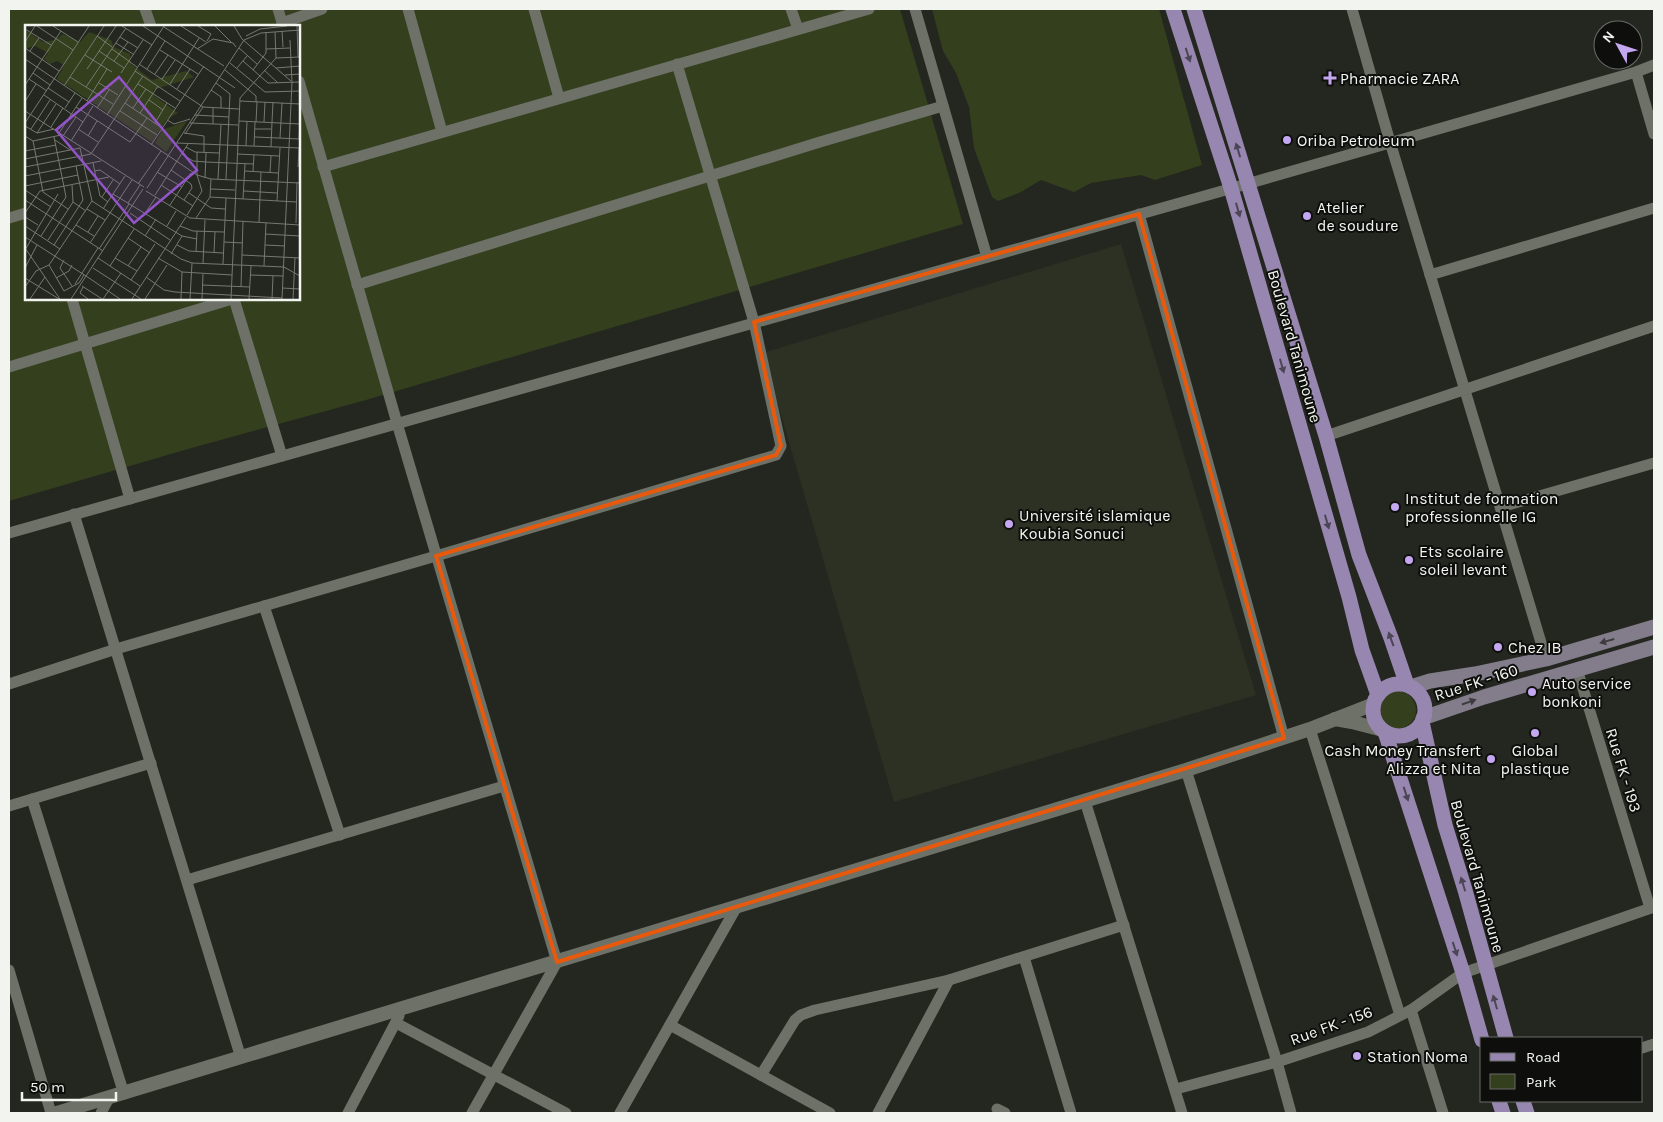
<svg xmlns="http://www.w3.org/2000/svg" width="1663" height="1122" font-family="Karla,sans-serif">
	<rect width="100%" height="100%" fill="#24271f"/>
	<!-- built -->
	<polygon fill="#2c3123" points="1121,244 1256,695 894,802 763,353"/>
	<!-- green -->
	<g fill="#333f1d" fill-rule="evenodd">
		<path d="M9 9H900L963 224 366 400 195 447 9 501ZM26 26H299V299H26Z"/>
		<polygon points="932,9 1159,9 1202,165 1155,180 1141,175 1091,183 1074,192 1041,180 1021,192 998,201 992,197 974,148 969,107 956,73 943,51"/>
		<circle cx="1397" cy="710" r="19"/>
	</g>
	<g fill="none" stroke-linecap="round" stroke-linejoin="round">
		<!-- minor -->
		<g stroke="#6d7167" stroke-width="11">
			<polyline points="145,9 151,26"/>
			<polyline points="278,9 283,26"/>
			<polyline points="408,9 442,132"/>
			<polyline points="534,9 559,98"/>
			<polyline points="791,9 798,29"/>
			<polyline points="915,9 987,257"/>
			<polyline points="1352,9 1390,142 1546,659"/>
			<polyline points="282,23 322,9"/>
			<polyline points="1636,72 1654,134"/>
			<polyline points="299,81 397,423 557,962 472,1113"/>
			<polyline points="323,167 869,9"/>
			<polyline points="1139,214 1284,738"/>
			<polyline points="9,218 26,213"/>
			<polyline points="1430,275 1654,208"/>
			<polyline points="357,285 820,142 943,106"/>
			<polyline points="72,299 130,499"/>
			<polyline points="234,299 282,456"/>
			<polyline points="9,367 232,299"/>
			<polyline points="1326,436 1654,326"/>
			<polyline points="1501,507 1654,463"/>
			<polyline points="74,514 241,1058"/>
			<polyline points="9,533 1254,182 1636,72 1654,65"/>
			<polyline points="264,606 340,835"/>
			<polyline points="1577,669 1650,908"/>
			<polyline points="9,684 116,649 436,556 776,455 781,446 754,322 677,64"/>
			<polyline points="1310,729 1400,1015"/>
			<polyline points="1186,770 1277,1062 1291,1113"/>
			<polyline points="32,799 124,1094"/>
			<polyline points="1085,801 1182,1113"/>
			<polyline points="9,806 151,763"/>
			<polyline points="187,880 504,786"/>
			<polyline points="1024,957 1071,1113"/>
			<polyline points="9,970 51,1113"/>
			<polyline points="1411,1010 1443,1113"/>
			<polyline points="396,1023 566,1113"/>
			<polyline points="670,1025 830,1113"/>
			<polyline points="1642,1048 1654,1044"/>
			<polyline points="761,1075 795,1020 801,1015 815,1010 949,980 1124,925"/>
			<polyline points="1176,1089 1277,1062 1368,1032 1411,1010 1463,973 1654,907"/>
			<polyline points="997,1109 1005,1113"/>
			<polyline points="101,1113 109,1098"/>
			<polyline points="348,1113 399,1016"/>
			<polyline points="620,1113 736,908"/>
			<polyline points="878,1113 949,980"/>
		</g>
		<!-- tertiary -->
		<g stroke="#6d7167" stroke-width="14">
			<polyline points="1335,719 1352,722 1383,730"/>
			<polyline points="57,1113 1186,770 1310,729 1374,704"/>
		</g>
		<!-- secondary -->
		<g stroke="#827c8b" stroke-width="15">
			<polyline points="1411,687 1430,681 1475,674 1546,659 1654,627"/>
			<polyline points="1423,718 1484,697 1654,647"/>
		</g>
		<!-- primary -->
		<g stroke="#9787b0" stroke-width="15">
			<polyline points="1173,9 1231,188 1349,597 1362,650 1378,695"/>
			<polyline points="1194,9 1326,436 1359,555 1391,638 1407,685"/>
			<circle cx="1399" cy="710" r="26"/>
			<polyline points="1422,722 1445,825 1465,890 1506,1038"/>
			<polyline points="1385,732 1463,973 1482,1040"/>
			<polyline points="1499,1101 1503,1113"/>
			<polyline points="1523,1101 1527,1113"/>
		</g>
	</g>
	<!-- one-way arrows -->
	<defs><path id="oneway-solid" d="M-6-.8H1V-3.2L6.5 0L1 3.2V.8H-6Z" transform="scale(1.25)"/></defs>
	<g fill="#4c4556">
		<use href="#oneway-solid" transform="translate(1188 55) rotate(72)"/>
		<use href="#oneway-solid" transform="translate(1238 150) rotate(-107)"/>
		<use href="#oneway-solid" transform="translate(1238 210) rotate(74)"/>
		<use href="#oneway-solid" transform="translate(1282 366) rotate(74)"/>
		<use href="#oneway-solid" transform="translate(1327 522) rotate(74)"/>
		<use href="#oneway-solid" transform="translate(1391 639) rotate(-110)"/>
		<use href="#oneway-solid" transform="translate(1406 794) rotate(72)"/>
		<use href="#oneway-solid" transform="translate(1463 884) rotate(-107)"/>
		<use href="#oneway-solid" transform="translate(1455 949) rotate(72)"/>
		<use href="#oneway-solid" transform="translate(1495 1002) rotate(-106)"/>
	</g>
	<g fill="#3c3b3f">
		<use href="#oneway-solid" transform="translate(1607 641) rotate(164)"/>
		<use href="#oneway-solid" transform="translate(1469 702) rotate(-19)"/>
	</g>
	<!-- marked area -->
	<path fill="none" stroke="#e8590c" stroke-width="4" stroke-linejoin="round" d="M1139 214 1284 738 557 962 436 556 776 455 781 446 754 322Z"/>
	<!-- markers -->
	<g fill="#c4a7f1" stroke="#0e0f0c" stroke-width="2">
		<path d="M1327.5 70.5h5v5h5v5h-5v5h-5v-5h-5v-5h5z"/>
		<circle cx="1287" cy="140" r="5"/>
		<circle cx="1307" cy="216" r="5"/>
		<circle cx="1395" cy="507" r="5"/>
		<circle cx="1009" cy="524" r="5"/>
		<circle cx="1409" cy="560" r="5"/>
		<circle cx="1498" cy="647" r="5"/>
		<circle cx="1532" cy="692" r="5"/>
		<circle cx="1535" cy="733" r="5"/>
		<circle cx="1491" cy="759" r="5"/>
		<circle cx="1357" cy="1056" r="5"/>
	</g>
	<g text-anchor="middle" stroke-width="4" stroke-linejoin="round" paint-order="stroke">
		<!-- poi labels -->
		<g font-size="16" fill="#f2f5ef" stroke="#0e0f0c" text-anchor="start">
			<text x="1340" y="84">Pharmacie ZARA</text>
			<text x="1297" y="146">Oriba Petroleum</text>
			<text x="1317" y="213">Atelier<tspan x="1317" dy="18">de soudure</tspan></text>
			<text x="1405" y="504">Institut de formation<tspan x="1405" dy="18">professionnelle IG</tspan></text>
			<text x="1019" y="521">Université islamique<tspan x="1019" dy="18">Koubia Sonuci</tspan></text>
			<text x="1419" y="557">Ets scolaire<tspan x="1419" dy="18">soleil levant</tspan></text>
			<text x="1508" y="653">Chez IB</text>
			<text x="1542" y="689">Auto service<tspan x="1542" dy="18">bonkoni</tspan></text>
			<text x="1481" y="756" text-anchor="end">Cash Money Transfert<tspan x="1481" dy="18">Alizza et Nita</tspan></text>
			<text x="1535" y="756" text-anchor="middle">Global<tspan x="1535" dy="18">plastique</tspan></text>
			<text x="1367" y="1062">Station Noma</text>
		</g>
		<!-- street labels -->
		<g font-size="16" fill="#f2f5ef" stroke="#0e0f0c">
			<text transform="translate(1295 346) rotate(74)" y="6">Boulevard Tanimoune</text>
			<text transform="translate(1476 682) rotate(-18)" y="6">Rue FK - 160</text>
			<text transform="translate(1624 770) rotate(73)" y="6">Rue FK - 193</text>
			<text transform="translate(1478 876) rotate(74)" y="6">Boulevard Tanimoune</text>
			<text transform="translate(1331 1025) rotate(-20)" y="6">Rue FK - 156</text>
		</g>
	</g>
	<!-- overview -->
	<g transform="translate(25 25)">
		<rect width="275" height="275" fill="#24271f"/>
		<path d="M0 5 18 17 30 15 38 9 55 17 64 7 86 15 89 22 105 29 106 39 127 55 161 46 169 52 128 65V70L153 88 142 94 127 117 32 54 39 40 32 36 25 39 19 34 23 28 10 21 0 24ZM162 96 141 127 130 118 137 105Z" fill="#333f1d"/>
		<path fill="none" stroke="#767972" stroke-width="1" d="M12 1 48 25M28 1 53 17M97 1 127 20M118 1 210 63M156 1 181 17M173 1 186 9 182 16M190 1 206 17M209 1 217 14 266 56M272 1 273 32M139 2 199 41M0 4 26 20M257 6 258 22M250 7 251 33M72 11 87 22M221 11 235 4 262 1M95 12 113 23M0 17 10 1M91 18 108 29M0 23 34 46M214 23 232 39M87 24 112 42M172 24 188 14 208 18 211 22M241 24 265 23M135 25 173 49M5 26 14 13M74 26 99 43M60 30 87 47M0 34 172 150 186 154 275 158M89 36 103 17M218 36 243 58 275 57M205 38 240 67 275 66M114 39 178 82 214 84M212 43 222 31M251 43 275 41M62 44 91 1M122 44 140 16M200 45 231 71V77M228 45 241 28V7M239 45 253 58M110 46 155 76M8 48 25 60M96 48 118 15M130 49 143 30M260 50 275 49M45 52 88 79M4 54 22 66M137 54 150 35M74 58 93 70M191 58 205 69 201 154M113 59 150 83M145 59 174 13M0 60 36 6M39 61 79 1M61 62 101 3M23 63 44 77M152 64 165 44M186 65 196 72V83M19 70 58 97M1 75 11 59M124 75 138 85M62 76 82 44M215 76 275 79M100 78 137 103M51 82 105 117 122 93M40 83 50 68M72 83 84 65M108 83 121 64M0 86 119 162M95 86 132 110M115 88 133 61M82 90 139 1M170 90 204 92M142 95 149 99 165 94M214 96 275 99M231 97 232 77M239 97 240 77M247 97 248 77M0 98 64 1M130 98 142 78M165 98 213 100M188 99V83M0 101 12 108 29 104M26 102 38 83M6 104 25 75M53 104 73 117M230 104H246M12 108 31 79M34 108 57 73M159 108 179 111V128M160 109 178 82M0 111 8 116 36 110M38 111 51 92M63 111 72 96M230 112 275 114M255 113 257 78M274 114 275 95M30 115 45 125M8 116 18 167 43 184M46 116 68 81M152 118 275 123M126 120 179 41M221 121 222 96M229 121 230 97M161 122 170 127 194 128M246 122 247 97M0 126 31 120M157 129 168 136 181 137M212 129 254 131M0 134 55 123M181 137 228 139M68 138 75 171 83 177M0 142 66 129 118 51M273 142 274 123M146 145 166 159 167 163 159 175M69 146 75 145 95 159M220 146 253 148M228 146 229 130M132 147 157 162M245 147 246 131M0 151 76 136M180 153 181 128M193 154 196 100M113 159 136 126M136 160 168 181M0 161 53 150M122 163 219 15 236 8 275 5M186 164 210 165M0 165 26 182M121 166 165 193 275 200M219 166 252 168M164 168 186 183 200 184M88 169 157 211 172 214M130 170 163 119M77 172 88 155M185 172 271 177M218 174 220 139M0 175 78 226M67 176 156 234 167 238 259 242 275 251M252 176 255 123M48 177 61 186M103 178 115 160M145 180 166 148M62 184 80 195M78 184 100 151M121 187 131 172M0 188 15 166 84 152M105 188 145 215M162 190 177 166 172 150V127M0 192 13 200M171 193 185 172 186 154M234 197 236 147M271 198 272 157M51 200 69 211M0 201 35 224M142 201 151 186M155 201 168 206 199 207M63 207 73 191M240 209 275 211M16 211 41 172 29 112M120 211 131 194M0 212 61 251M103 213 125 228M23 215 48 177 47 160M199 217 218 218M65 218 107 155M29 220 58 175 51 141M152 220 164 226 198 228M240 220 260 221M0 223 35 274M74 224 104 179M0 225 33 169M171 227 172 206M189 228 190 207M146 229 157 211M217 230 275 233M73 233 115 261M90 233 112 246M133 233 157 247 207 250M39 235 35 243 47 261M178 238 180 195M198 239 201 173M24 240 39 266 54 258 59 250M85 241 109 204M103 241 116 222M239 241 241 198M0 243 12 220M68 243 116 274M225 250 258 251M61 251 95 274M121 252 139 265 150 267 257 273M0 253 34 274M31 253 44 246 47 240M106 255 130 219M50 259 73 223M177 260 225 262M57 261 77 274M0 262 11 246 24 240 67 176 55 123M58 262 55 268 63 274M216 262 218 196M257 263 275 264M5 274 20 252M46 274 118 164M78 274 96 248M107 274 161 192M120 274 142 240M156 274 157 247M165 274 167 238M177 274 178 249M206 274 215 73 251 33 275 32M224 274 226 241M247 274 248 251M257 274 267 57 265 15M268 274 270 233"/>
		<path fill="#9354c9" fill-opacity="0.15" stroke="#9354c9" stroke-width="2.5" d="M94 52 172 145 109 198 31 105Z"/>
		<rect width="275" height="275" fill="none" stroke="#f2f5ef" stroke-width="2.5"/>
	</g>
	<!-- border -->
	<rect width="1663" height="1122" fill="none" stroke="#f2f5ef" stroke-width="20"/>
	<!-- legend -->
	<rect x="1480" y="1037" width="162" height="65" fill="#0e0f0c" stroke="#696b67"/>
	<rect x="1490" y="1053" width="25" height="8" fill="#9787b0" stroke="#696b67"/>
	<text x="1526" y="1062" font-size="15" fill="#f2f5ef">Road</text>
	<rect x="1490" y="1074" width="25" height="15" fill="#333f1d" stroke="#696b67"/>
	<text x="1526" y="1087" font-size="15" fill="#f2f5ef">Park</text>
	<!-- north arrow -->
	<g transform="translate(1618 45) rotate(310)"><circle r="24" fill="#0e0f0c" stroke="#696b67"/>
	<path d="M0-4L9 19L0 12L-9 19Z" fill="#c4a7f1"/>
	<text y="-8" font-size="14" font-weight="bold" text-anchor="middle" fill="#f2f5ef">N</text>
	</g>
	<!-- scale -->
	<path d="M22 1092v8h94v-8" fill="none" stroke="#f2f5ef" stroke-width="2.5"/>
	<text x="30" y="1092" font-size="15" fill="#f2f5ef" stroke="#0e0f0c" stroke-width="4" paint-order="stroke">50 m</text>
</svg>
